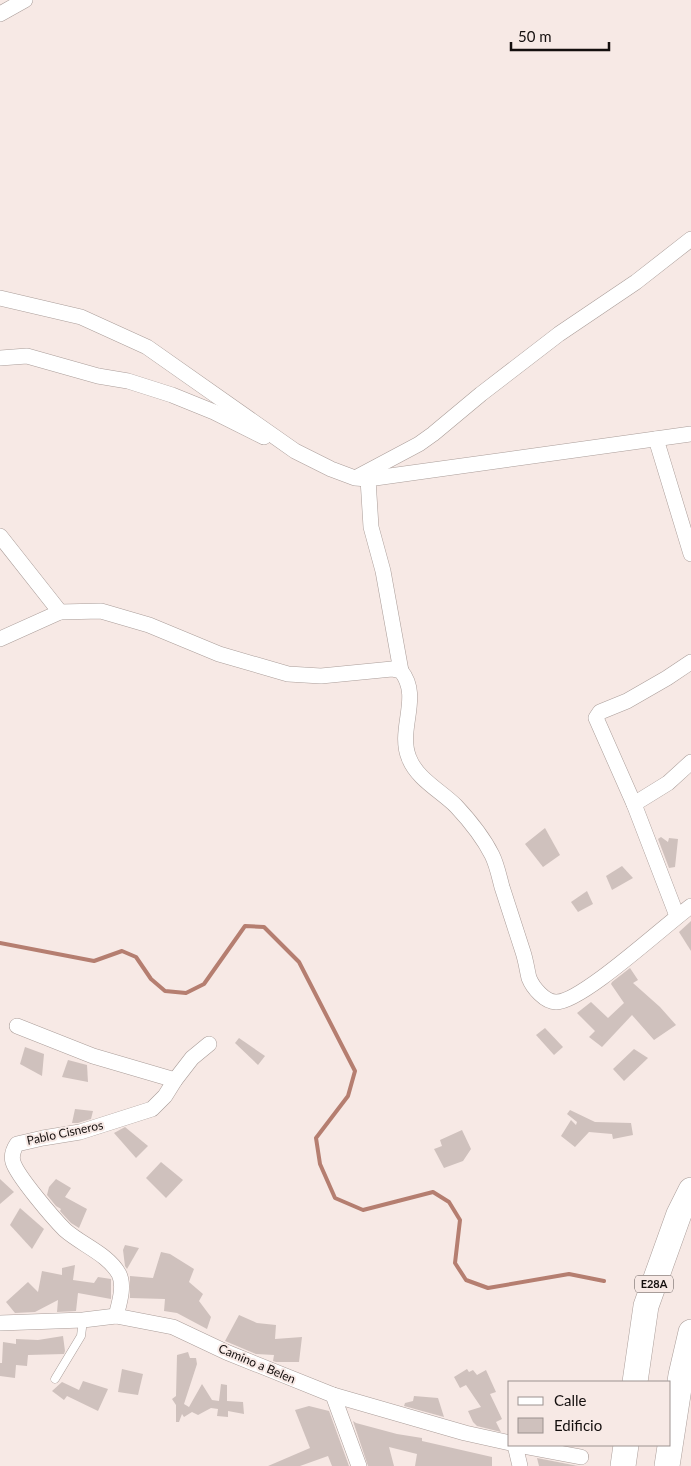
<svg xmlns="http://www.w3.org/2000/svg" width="691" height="1466" font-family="Lato,sans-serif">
	<rect width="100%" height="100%" fill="#f7e9e5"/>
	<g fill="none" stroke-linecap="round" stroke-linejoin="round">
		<!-- stream -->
		<polyline stroke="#b57e70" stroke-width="4" points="0,943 94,961 122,951 136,957 151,979 165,991 186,993 204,984 245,926 264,927 299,962 355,1071 348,1096 316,1138 320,1164 335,1198 363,1210 433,1192 449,1202 460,1220 455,1263 466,1280 488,1288 569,1274 604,1281"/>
	</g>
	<!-- building -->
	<g fill="#cfc1bd">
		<polygon points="545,828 560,855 543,867 525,844"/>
		<polygon points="661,837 668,842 669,838 678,839 675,867 669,868 658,839"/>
		<polygon points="622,866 633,878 612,890 606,876"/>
		<polygon points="587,891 593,904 578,912 571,902"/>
		<polygon points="691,921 691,951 679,932"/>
		<polygon points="630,968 638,980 633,983 660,1007 676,1025 654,1040 632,1015 602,1047 589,1037 595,1031 577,1013 591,1002 608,1018 624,1003 611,984 612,982"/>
		<polygon points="545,1028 563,1047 554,1055 536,1035"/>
		<polygon points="239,1038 265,1056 258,1065 235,1043"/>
		<polygon points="25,1047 44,1054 42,1076 20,1064"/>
		<polygon points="634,1049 648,1058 624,1081 613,1069"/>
		<polygon points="68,1060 87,1065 88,1082 62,1077"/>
		<polygon points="75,1109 93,1111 91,1119 78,1123 72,1123"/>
		<polygon points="570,1110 595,1122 631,1123 633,1135 613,1139 612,1134 589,1132 575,1147 561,1136 571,1120 576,1125 577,1122 567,1114"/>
		<polygon points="125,1127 148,1146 136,1158 114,1133"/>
		<polygon points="462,1130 471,1149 463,1161 444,1168 434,1149 442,1146 440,1140"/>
		<polygon points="161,1162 183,1180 166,1198 146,1178"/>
		<polygon points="0,1179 14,1192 0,1204"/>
		<polygon points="56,1179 71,1188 65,1197 87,1209 79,1228 71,1223 60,1211 61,1209 56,1206 47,1195 49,1187"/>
		<polygon points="20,1208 44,1229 32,1249 10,1225"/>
		<polygon points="125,1245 139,1248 127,1269 125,1266 123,1250"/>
		<polygon points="161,1252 170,1254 194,1269 189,1282 203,1294 199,1301 211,1317 207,1329 177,1313 164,1311 165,1299 130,1298 130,1276 153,1278"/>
		<polygon points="75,1265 73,1280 94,1283 98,1277 111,1279 111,1299 78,1293 76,1311 57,1312 58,1300 35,1312 15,1313 6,1302 28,1282 38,1292 42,1271 62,1275 62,1268"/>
		<polygon points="239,1315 257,1323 276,1325 275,1339 302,1337 299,1362 276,1362 273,1361 274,1355 256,1354 225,1341"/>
		<polygon points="63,1336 65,1351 64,1354 28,1355 27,1366 16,1365 15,1378 0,1376 0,1363 2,1363 3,1342 16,1344 16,1339 38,1340"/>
		<polygon points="188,1352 190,1358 196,1358 197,1364 184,1404 189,1407 202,1384 212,1400 219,1401 221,1384 227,1385 227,1401 243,1402 244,1414 228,1411 228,1417 217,1416 218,1409 211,1408 198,1415 192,1412 184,1417 182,1414 179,1422 176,1422 176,1405 172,1399 176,1396 177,1355"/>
		<polygon points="122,1369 143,1374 138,1395 118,1392"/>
		<polygon points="467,1369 469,1372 473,1370 477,1375 486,1370 496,1392 490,1394 502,1419 496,1422 501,1432 477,1426 473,1422 468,1411 481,1407 466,1385 460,1388 454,1377"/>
		<polygon points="83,1381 108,1389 98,1411 67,1396 64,1400 52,1391 62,1382 79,1390"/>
		<polygon points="414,1396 438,1398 444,1417 404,1406 405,1403 413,1401"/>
		<polygon points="309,1406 329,1411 349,1466 332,1466 328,1456 300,1466 268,1466 310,1448 295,1410"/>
		<polygon points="353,1421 356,1423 397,1434 422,1438 422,1441 492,1457 492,1466 415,1466 417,1454 389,1447 394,1466 368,1466"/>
		<polygon points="537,1458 578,1466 539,1466"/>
	</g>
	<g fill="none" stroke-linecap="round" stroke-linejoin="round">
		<!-- service casing -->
		<g stroke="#aa9d99" stroke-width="9">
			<polyline id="service" points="55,1379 81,1336 83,1320"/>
		</g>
		<!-- minor casing -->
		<g stroke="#aa9d99" stroke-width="16">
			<g id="minor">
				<polyline points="0,14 25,0"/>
				<polyline points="0,298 81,317 147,347 295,451 331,469 355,478 368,479 691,434"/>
				<polyline points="0,358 27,356 98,376 128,381 172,395 214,412 264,437"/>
				<polyline points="656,439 691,554"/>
				<polyline points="357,477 419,444 433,434 481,394 559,334 636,282 691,239"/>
				<polyline points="368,479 371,527 383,571 401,671"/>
				<path d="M0 536 60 612 101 611 149 625 219 654 288 674 321 676 392 669 401 671C422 697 397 729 409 758 417 779 441 791 456 806 470 821 483 837 492 855 497 865 499 876 502 887 509 909 516 930 523 952 526 961 527 970 529 978 533 988 545 1002 556 1002 581 1003 666 924 691 906"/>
				<polyline points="0,639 60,612"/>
				<polyline points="634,804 668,783 691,762"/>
				<polyline points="677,916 634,804 596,718 600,712 627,701 667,678 691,662"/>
				<polyline points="17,1026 93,1056 175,1080"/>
				<path d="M116 1316C119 1304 125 1286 119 1274 108 1254 82 1245 65 1230 54 1219 17 1176 13 1162 11 1155 13 1150 17 1144L43 1138 80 1132 152 1109 165 1096 175 1080 192 1058 209 1044"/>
				<polyline points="0,1323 83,1320 116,1316 173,1327 226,1352 333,1395 465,1433 510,1443"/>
				<polyline points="333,1395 359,1466"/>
				<polyline points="515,1445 520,1466"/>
				<polyline points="517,1445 581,1457"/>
			</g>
		</g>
		<!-- trunk casing -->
		<g stroke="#aa9d99" stroke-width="26">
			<g id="trunk">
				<polyline points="635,1382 646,1306 679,1214 691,1190"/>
				<polyline points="623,1466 626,1445"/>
				<polyline points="667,1466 681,1375 691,1332"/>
			</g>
		</g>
		<!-- service -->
		<use href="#service" stroke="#fff" stroke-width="8"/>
		<!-- minor -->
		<use href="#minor" stroke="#fff" stroke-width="15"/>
		<!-- trunk -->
		<use href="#trunk" stroke="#fff" stroke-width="25"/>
	</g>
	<g text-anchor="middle" stroke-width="4" stroke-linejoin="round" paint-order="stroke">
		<!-- shield labels -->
		<rect fill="#f7e9e5" stroke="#58504e" stroke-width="1" x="635" y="1275.5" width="38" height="17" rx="4"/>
		<g font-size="11" font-weight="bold" fill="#140f0e">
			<text x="654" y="1288">E28A</text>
		</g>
		<!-- street labels -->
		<g font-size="12" fill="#140f0e" stroke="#f7e9e5">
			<text transform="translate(65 1133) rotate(-12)" y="4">Pablo Cisneros</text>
			<text transform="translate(257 1364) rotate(23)" y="4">Camino a Belen</text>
		</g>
	</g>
	<!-- legend -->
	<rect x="508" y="1381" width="162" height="65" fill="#f7e9e5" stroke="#9c928f"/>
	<rect x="518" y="1397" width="25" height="8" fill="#ffffff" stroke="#9c928f"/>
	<text x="554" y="1406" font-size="15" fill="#140f0e">Calle</text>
	<rect x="518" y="1418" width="25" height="15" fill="#cfc1bd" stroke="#9c928f"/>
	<text x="554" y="1431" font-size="15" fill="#140f0e">Edificio</text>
	<!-- scale -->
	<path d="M511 42v8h98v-8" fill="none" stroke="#140f0e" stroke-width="2.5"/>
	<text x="518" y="42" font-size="15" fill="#140f0e" stroke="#f7e9e5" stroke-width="4" paint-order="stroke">50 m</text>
</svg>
